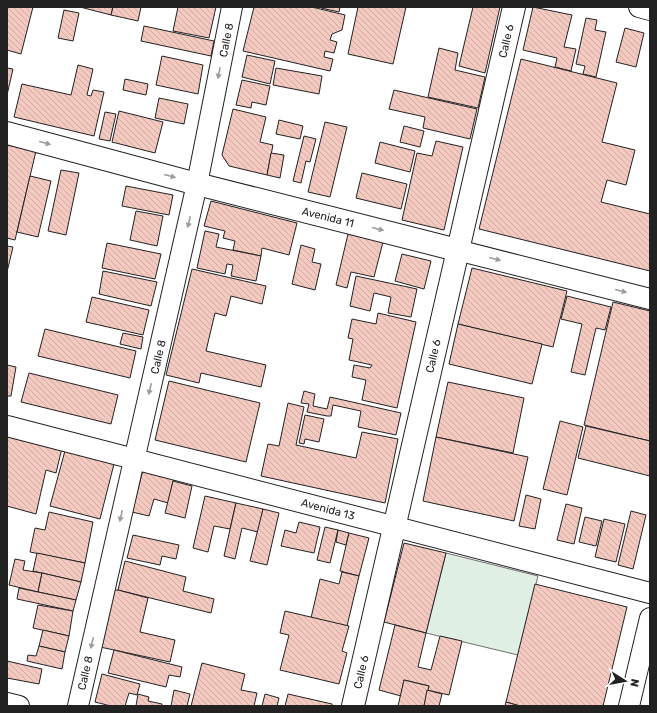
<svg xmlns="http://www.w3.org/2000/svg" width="657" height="713" font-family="Rubik,sans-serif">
	<defs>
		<pattern id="building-back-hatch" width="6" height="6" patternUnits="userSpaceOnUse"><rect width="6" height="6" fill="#f3c9c0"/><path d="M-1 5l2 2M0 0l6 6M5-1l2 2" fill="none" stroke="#d0aca5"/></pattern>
	</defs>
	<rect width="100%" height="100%" fill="#fff"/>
	<!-- park -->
	<polygon fill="#e0efe3" stroke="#6f6f6f" points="446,553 538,576 518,655 426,633"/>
	<!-- building -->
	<g fill="url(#building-back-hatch)" stroke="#222">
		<polygon points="7,7 33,7 21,54 7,50"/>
		<polygon points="80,7 113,7 111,15"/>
		<polygon points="113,7 141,7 138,21 111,15"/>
		<polygon points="178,7 216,7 209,38 173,31"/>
		<polygon points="254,7 312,7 345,15 342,30 332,34 330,40 337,42 334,53 325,51 324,57 333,59 330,71 243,51"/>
		<polygon points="321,7 340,7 339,12 321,8"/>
		<polygon points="358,7 406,7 393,64 348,54"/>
		<polygon points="473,7 500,7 485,73 459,66"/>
		<polygon points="533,7 572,15 564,47 576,49 571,71 555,67 557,58 523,50"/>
		<polygon points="64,10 79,13 73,41 58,38"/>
		<polygon points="586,18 597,20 595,30 606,32 596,77 583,74 585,66 576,64"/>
		<polygon points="144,26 214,41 211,56 141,41"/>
		<polygon points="625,28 644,33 636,67 616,62"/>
		<polygon points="439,48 458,53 455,70 485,77 478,108 428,97"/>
		<polygon points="247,55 275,61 270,84 242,77"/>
		<polygon points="162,56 203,65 198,94 156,85"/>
		<polygon points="521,59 617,83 602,142 635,150 626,185 607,180 601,202 650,214 650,271 479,229"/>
		<polygon points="78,65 93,69 87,95 91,96 93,90 104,92 94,136 14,117 22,84 71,95"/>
		<polygon points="7,68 13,69 7,95"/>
		<polygon points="276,68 322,76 319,94 273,85"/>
		<polygon points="125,79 148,84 146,95 123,90"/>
		<polygon points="242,80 270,86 266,105 252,102 251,108 236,105"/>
		<polygon points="394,90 477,109 470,139 423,128 425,117 389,109"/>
		<polygon points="159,98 188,104 184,124 155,118"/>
		<polygon points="233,109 266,117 260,142 273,145 267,175 229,166 222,155"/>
		<polygon points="119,111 163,122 155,153 112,142"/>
		<polygon points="105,112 116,114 110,141 99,139"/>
		<polygon points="279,120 303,126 300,139 276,134"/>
		<polygon points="325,122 347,127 330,197 308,192"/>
		<polygon points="404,126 424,131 420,147 400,142"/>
		<polygon points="304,136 316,139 310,162 306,161 301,183 293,181"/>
		<polygon points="436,141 463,147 444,230 402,220 417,153 432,156"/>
		<polygon points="380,142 415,151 410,172 375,163"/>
		<polygon points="7,145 36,151 15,240 7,238"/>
		<polygon points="271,153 284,155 280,178 267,175"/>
		<polygon points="61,170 79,173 66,235 48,231"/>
		<polygon points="362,173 407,184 401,209 356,198"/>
		<polygon points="30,176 51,181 38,237 17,232"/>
		<polygon points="126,186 173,195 169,215 122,206"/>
		<polygon points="211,201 297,223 289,255 262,248 261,256 233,250 235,241 223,238 225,231 204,226"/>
		<polygon points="136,211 163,216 157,246 130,240"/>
		<polygon points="205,231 219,234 216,247 261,256 256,281 231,276 233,265 227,264 225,274 197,268"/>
		<polygon points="348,234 383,242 374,277 351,272 347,288 336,285"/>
		<polygon points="107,243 161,254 155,279 102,268"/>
		<polygon points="301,245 315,249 312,262 321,264 315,290 292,284"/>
		<polygon points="7,246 13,247 7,272"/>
		<polygon points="402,254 431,261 424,289 395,281"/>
		<polygon points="472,268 567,291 553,347 458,324"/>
		<polygon points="192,269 266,286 262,304 231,296 226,316 215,313 206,351 266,365 261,387 201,373 199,383 166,375"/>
		<polygon points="103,271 157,282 151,306 99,294"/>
		<polygon points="356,276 417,289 411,317 388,313 391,297 374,293 370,311 350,306"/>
		<polygon points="567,296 611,307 605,330 596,328 585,375 571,372 582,324 561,319"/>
		<polygon points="92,297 149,310 143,335 86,322"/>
		<polygon points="613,302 650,311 650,441 584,425"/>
		<polygon points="378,313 416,322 397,408 362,400 366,380 352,377 354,365 370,368 372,365 349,360 353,339 348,338 352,319 376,324"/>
		<polygon points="458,324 542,344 532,384 449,364"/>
		<polygon points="45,329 136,351 130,378 38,356"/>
		<polygon points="123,333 143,337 141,349 120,344"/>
		<polygon points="7,365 16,367 11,396 7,396"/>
		<polygon points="29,373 118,395 111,424 21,402"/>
		<polygon points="169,381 260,403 246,462 155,440"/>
		<polygon points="448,382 524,398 513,453 436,437"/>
		<polygon points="304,391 315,394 313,406 327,409 330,397 401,413 396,435 358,427 361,411 333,405 331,416 327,416 307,412 309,404 301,403"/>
		<polygon points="288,403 304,407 296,445 356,458 362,432 398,439 385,503 261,476 268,444 279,446"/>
		<polygon points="305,415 324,419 319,442 305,439 304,444 299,443"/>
		<polygon points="560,421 583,427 567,495 543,489"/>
		<polygon points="586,426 650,441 650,476 578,458"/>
		<polygon points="7,434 62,448 56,473 46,470 36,514 7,506"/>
		<polygon points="436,437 528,457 514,521 423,501"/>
		<polygon points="66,447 115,460 100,519 50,506"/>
		<polygon points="144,466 175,474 168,503 154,499 149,516 132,512"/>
		<polygon points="173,481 192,486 185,518 165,513"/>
		<polygon points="526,495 541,499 535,529 519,526"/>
		<polygon points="205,496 236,503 230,529 214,526 208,552 193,548"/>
		<polygon points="236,503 263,509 258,532 242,528 235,559 224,556"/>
		<polygon points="566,504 582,508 574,544 557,540"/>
		<polygon points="263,509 279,513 267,565 250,561"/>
		<polygon points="631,511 646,515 633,569 618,565"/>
		<polygon points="49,512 93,522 85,563 30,552 35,528 45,530"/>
		<polygon points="585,517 602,521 596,546 579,542"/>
		<polygon points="604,519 625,524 616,562 595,557"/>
		<polygon points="299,522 320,527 314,553 281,546 285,530 296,533"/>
		<polygon points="325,527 338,530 330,563 317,560"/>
		<polygon points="338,530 349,533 346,545 336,542"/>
		<polygon points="349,533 369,538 359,576 340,571"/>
		<polygon points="133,535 179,545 176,559 162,556 160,565 127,558"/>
		<polygon points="404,543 446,553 426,633 384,622"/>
		<polygon points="37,553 85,563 81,582 33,571"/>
		<polygon points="15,559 25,561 23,570 42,573 38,592 9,585"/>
		<polygon points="125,561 186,577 183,591 214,599 211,613 118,590"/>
		<polygon points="342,572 359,576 347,626 311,618 320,579 339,584"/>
		<polygon points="42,573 81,582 76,600 38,592"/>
		<polygon points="535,584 627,607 603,706 520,706 506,702"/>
		<polygon points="19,588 76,600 73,611 17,599"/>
		<polygon points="112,590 118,590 148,598 140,632 175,640 170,662 100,647"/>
		<polygon points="38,605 73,611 69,636 33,628"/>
		<polygon points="285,611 349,626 342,651 347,653 339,684 280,670 289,635 280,633"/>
		<polygon points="395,625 426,633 418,667 431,670 440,636 462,641 449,695 427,690 429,686 404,680 401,696 379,690"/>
		<polygon points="43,630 69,636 65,652 39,646"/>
		<polygon points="39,646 65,652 62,669 27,661 28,655 36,656"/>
		<polygon points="114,650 182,667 180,677 169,675 166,687 108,673"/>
		<polygon points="7,661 42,669 39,684 7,678"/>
		<polygon points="202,663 245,674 241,690 257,693 254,706 191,706"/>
		<polygon points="102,674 140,684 137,695 129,693 125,706 111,706 95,702"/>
		<polygon points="404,680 429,686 424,706 398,706"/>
		<polygon points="174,690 190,694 187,706 171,706"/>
		<polygon points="427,690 442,694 439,706 424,706"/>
		<polygon points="138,694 149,697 148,701 162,704 162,706 136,706"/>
		<polygon points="265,694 279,698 277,706 262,706"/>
		<polygon points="288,694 332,704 332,706 285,706"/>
		<polygon points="506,702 520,706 505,706"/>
	</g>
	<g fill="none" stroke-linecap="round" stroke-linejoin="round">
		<!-- minor casing -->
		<g stroke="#222" stroke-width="22">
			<g id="minor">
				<polyline points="639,7 650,10"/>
				<polyline points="457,250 650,299"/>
				<polyline points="7,426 650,593"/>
				<polyline points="7,703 19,706"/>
				<polyline points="78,706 197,184 232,7"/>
				<polyline points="629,706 650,618"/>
			</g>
		</g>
		<!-- major casing -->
		<g stroke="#222" stroke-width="24">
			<g id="major">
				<polyline points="7,133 197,184 457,250"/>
				<polyline points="353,706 514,7"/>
			</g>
		</g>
		<!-- minor -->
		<use href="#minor" stroke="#fff" stroke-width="20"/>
		<!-- major -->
		<use href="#major" stroke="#fff" stroke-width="22"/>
	</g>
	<!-- one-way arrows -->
	<defs><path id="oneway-solid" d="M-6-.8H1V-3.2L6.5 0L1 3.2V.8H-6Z"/></defs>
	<g fill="#9c9c9c">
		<use href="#oneway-solid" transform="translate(219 73) rotate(101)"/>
		<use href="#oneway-solid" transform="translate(45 143) rotate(15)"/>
		<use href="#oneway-solid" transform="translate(170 176) rotate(15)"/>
		<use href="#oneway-solid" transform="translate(189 222) rotate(103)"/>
		<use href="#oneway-solid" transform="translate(378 229) rotate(14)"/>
		<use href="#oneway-solid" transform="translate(495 259) rotate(14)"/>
		<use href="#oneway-solid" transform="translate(621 291) rotate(14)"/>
		<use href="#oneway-solid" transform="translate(150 389) rotate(103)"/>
		<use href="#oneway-solid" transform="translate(121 516) rotate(103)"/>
		<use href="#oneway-solid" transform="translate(92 643) rotate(103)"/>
	</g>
	<g text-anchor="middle" stroke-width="3" stroke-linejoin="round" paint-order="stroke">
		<!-- street labels -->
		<g font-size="11" fill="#222" stroke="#fff">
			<text transform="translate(226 40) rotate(-79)" y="4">Calle 8</text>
			<text transform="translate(506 41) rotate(-77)" y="4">Calle 6</text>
			<text transform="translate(328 217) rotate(14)" y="4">Avenida 11</text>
			<text transform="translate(433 356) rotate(-77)" y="4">Calle 6</text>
			<text transform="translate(158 357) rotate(-77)" y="4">Calle 8</text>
			<text transform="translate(328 509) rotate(15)" y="4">Avenida 13</text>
			<text transform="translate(361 672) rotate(-77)" y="4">Calle 6</text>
			<text transform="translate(85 673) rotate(-77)" y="4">Calle 8</text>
		</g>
	</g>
	<!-- border -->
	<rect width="657" height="713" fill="none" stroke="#222222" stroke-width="16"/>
	<!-- north arrow -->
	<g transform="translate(625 681) rotate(101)" stroke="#ffffff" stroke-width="3" paint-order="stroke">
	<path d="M0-3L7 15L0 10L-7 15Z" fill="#222222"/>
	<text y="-6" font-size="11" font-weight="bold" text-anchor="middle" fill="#222222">N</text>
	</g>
</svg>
